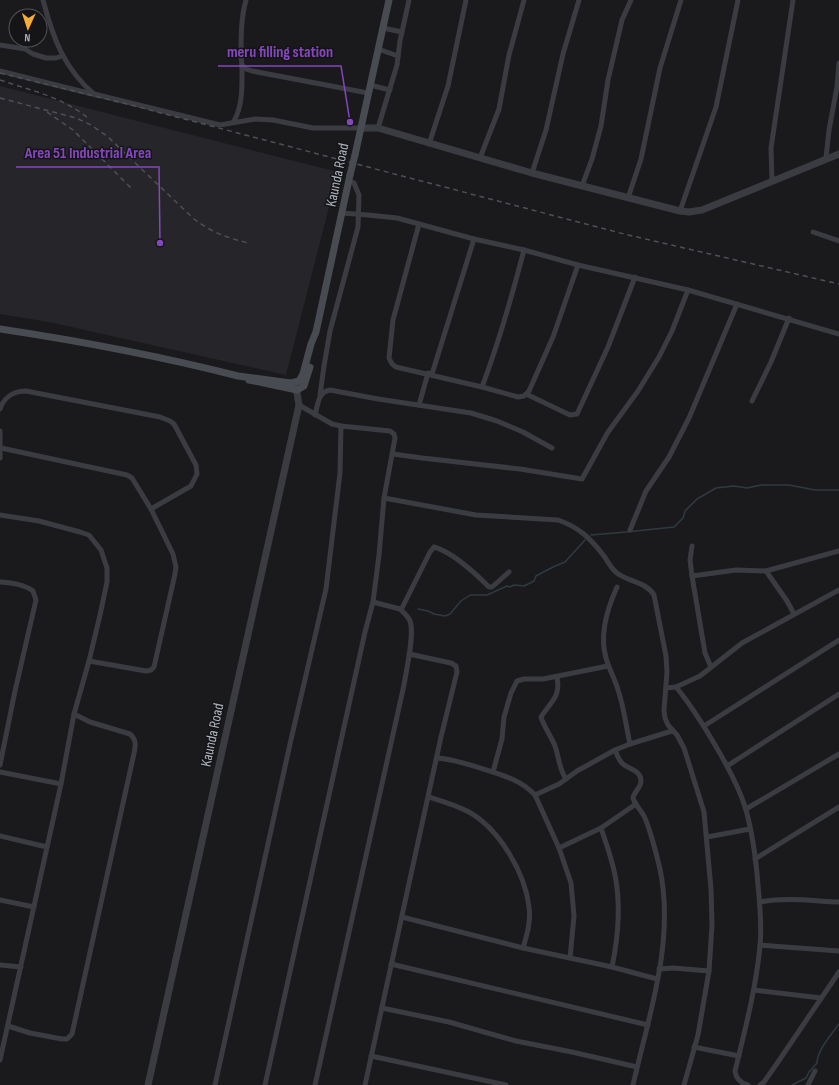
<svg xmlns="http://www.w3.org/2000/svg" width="839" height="1085" font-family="'Sofia Sans Condensed',sans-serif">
	<rect width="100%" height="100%" fill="#1a1a1d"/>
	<!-- built -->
	<polygon fill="#26262a" points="0,86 338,172 286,375 49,322 0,314"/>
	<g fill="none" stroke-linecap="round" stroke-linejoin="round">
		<!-- stream -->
		<g stroke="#2f3a41" stroke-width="1.5">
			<polyline points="591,535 626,532 674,527 683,518 685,511 697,499 716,488 734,486 747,488 761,485 789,485 815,490 839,490"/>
			<polyline points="418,609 428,611 434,614 445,616 450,614 461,601 470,595 487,595 507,586 510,587 514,585 524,586 534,581 536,576 553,567 565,562 585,540"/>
			<path d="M792 1085 806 1078 809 1072 817 1063C817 1050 832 1034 839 1024"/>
		</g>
		<!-- minor -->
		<g stroke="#3b3c42" stroke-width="5">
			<path d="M43 0C53 38 64 69 95 95"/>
			<polyline points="383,28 402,32"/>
			<polyline points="0,45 25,49 33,54 46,58 56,58 62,56"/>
			<polyline points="378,49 398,56"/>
			<polyline points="242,65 246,69 252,71 368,93"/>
			<polyline points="0,71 92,94"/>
			<polyline points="370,85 390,90"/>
			<polyline points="94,94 220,125 255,119 273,120 313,128 361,128"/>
			<path d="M234 121C243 105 242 85 242 67 242 63 241 59 241 55 241 36 241 18 246 0"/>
			<polyline points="378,128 397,65 400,41 409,0"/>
			<polyline points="429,144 448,86 466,0"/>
			<polyline points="480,158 499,109 509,55 524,0"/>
			<polyline points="826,158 829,130 837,87 839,63"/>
			<polyline points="532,173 546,130 563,54 579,0"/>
			<polyline points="772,181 771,148 793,0"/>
			<polyline points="582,186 592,159 601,126 608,80 622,20 631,0"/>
			<polyline points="628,198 641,159 660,68 681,0"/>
			<polyline points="680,211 716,107 738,0"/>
			<polyline points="342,213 368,215 397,218 474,239 524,250 578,265 688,290 839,334"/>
			<polyline points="419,224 393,320 389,358 392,364 396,367 482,387 518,397 524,396 529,391 553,337 578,265"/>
			<polyline points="813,232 839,241"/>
			<polyline points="432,374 474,239"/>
			<path d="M482 387C499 342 512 296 524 250"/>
			<polyline points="526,394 570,415 577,414 608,347 635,277"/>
			<polyline points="320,395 324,366 330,331 358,227 359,195 354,183 349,181"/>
			<polyline points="752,401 771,362 789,318"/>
			<polyline points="419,405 428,373"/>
			<path d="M0 409C4 397 14 391 26 391L160 417 170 421 174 424 196 465 197 474 191 486 151 509"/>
			<path d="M315 415C318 404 318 392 330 390L378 399 471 413 497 421 523 432 552 448"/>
			<polyline points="0,431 0,458"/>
			<polyline points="1,448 127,475 132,478 151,509 173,554 176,567 175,574 154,667 151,670 146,671 89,661"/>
			<polyline points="393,454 422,458 520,469 582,479 608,432 638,391 659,357 672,331 688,290"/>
			<path d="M384 498 476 515 558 520C579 527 591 539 604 556 609 563 612 571 620 575 631 582 647 583 654 595L666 656 667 672 664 710 665 718 668 725 677 735 684 748 704 812 711 889 712 925 709 971 698 1035 684 1085"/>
			<polyline points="0,515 39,521 80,532 89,535 101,550 107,568 107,582 100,615 89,661 74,714 61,784 0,1060"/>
			<polyline points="630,530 646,491 669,457 689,418 737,304"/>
			<polyline points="692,546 690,560 692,576"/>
			<polyline points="766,571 787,601 794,614"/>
			<path d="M0 582C11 583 24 584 33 591L36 600 15 691 0 765"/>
			<path d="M617 587C607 609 599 634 606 658 609 669 615 679 618 690 624 707 626 726 630 744"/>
			<path d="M373 602 400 609 402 608 430 552 434 547C452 552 476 574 489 587H492L509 572"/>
			<polyline points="711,667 705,653 692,576 736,570 766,571 839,551"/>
			<path d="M557 677C561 697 551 701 541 717 544 727 551 736 555 746 559 757 559 769 566 779"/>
			<path d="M676 687C692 706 705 728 718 750 729 769 740 789 746 810 753 835 756 860 758 885 760 905 762 926 760 946 756 988 745 1030 735 1071 736 1079 740 1083 748 1085"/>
			<polyline points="666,688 676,687 700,676 742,643 839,590"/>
			<polyline points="704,726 839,640"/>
			<path d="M615 750C617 755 619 761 623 764 630 770 641 770 641 781 641 788 634 791 633 798 635 805 641 810 644 816 651 831 656 853 660 869 675 941 649 1015 633 1085"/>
			<path d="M437 758C453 759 467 764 483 769 502 775 521 780 535 795L559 848 571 883 574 916 570 958"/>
			<polyline points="727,766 839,694"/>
			<polyline points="0,772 61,784"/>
			<polyline points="493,772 502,739 504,717 511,693 517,681 524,679 543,679 608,666"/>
			<polyline points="535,795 559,784 577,771 615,750 630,744 672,731"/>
			<path d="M429 797C442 801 456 805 469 812 499 829 525 872 529 907 531 921 527 935 523 948"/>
			<polyline points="746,809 839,754"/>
			<path d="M601 828C606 843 612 859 615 875 621 905 618 938 612 967"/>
			<polyline points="0,836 47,847"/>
			<polyline points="707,837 750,829"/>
			<polyline points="559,848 601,828 636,804"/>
			<polyline points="755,859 839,807"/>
			<polyline points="0,900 34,907"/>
			<path d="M760 902C785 897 813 901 839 902"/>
			<polyline points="402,917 523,948 612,967 657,979"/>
			<polyline points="760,945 839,951"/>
			<polyline points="391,964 648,1025"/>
			<polyline points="0,965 21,967"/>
			<polyline points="659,969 673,968 709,971"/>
			<polyline points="754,990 821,998"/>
			<polyline points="382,1008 449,1022 516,1041 572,1052 637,1067"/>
			<path d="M8 1026 30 1033 62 1039H67L72 1034 133 758C135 748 138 741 130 734L90 722 74 714"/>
			<polyline points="694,1047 739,1056"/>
			<polyline points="371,1056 506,1085"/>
			<polyline points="215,1085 290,744 326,589 340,473 341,426"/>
			<polyline points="265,1085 365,632 373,602 379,555 384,498 395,438 394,434 390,431 341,426 332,424 299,405"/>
			<path d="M315 1085 404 685C406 671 415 634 410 621 408 616 404 613 400 609"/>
			<polyline points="365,1085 441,737 457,672 456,666 451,663 409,654"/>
			<polyline points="760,1085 764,1082 778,1062 839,972"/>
			<polyline points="808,1085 815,1071"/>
		</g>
		<!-- tertiary -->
		<g stroke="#3b3c42" stroke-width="7">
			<polyline points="361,128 378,128 532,173 680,211 689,212 702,210 839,154"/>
			<polyline points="148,1085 299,405 297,393 294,383"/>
		</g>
		<!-- secondary -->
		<g stroke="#494b52" stroke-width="7">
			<polyline points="355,155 389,0"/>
			<path d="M0 329C80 341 159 356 238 376L291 383 299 381 303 374 311 344 316 332 350 175"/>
			<polyline points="249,380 297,390 304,386 310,367"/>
		</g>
		<!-- rail -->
		<g stroke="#4e5057" stroke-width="1.5" stroke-dasharray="5 4" stroke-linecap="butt">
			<polyline points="0,73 127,104 624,234 839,284"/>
			<path d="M0 80C30 90 65 98 89 119"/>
			<path d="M0 98 76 118 91 125 107 136 194 219C213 233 225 237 248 243"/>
			<polyline points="47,112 73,130 132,189"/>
		</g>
		<!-- secondary-bridge -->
		<polyline stroke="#494b52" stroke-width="7" points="350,175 355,155"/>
	</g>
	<g text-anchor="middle" stroke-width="3" stroke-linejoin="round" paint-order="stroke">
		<!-- street labels -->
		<g font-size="15" fill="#acb2bc" stroke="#151518">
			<text transform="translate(337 175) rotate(-78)" y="5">Kaunda Road</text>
			<text transform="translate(212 735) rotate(-78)" y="5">Kaunda Road</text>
		</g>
	</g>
	<!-- callouts -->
	<path fill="none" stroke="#8547be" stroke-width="1.5" d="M350 122L341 66H218M160 243L159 167H16"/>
	<g fill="#8547be" stroke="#151518" stroke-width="1.5">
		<circle cx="350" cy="122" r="4"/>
		<circle cx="160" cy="243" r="4"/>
	</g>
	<g font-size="16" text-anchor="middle" font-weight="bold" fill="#8547be" stroke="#151518" stroke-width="3" stroke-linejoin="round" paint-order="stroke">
		<text x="280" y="57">meru filling station</text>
		<text x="88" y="158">Area 51 Industrial Area</text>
	</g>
	<!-- north arrow -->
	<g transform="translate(28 28) rotate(183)"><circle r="19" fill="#151518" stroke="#51545a"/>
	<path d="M0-3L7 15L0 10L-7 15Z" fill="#f8ad37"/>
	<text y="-6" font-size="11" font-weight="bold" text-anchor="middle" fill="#acb2bc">N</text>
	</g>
</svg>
